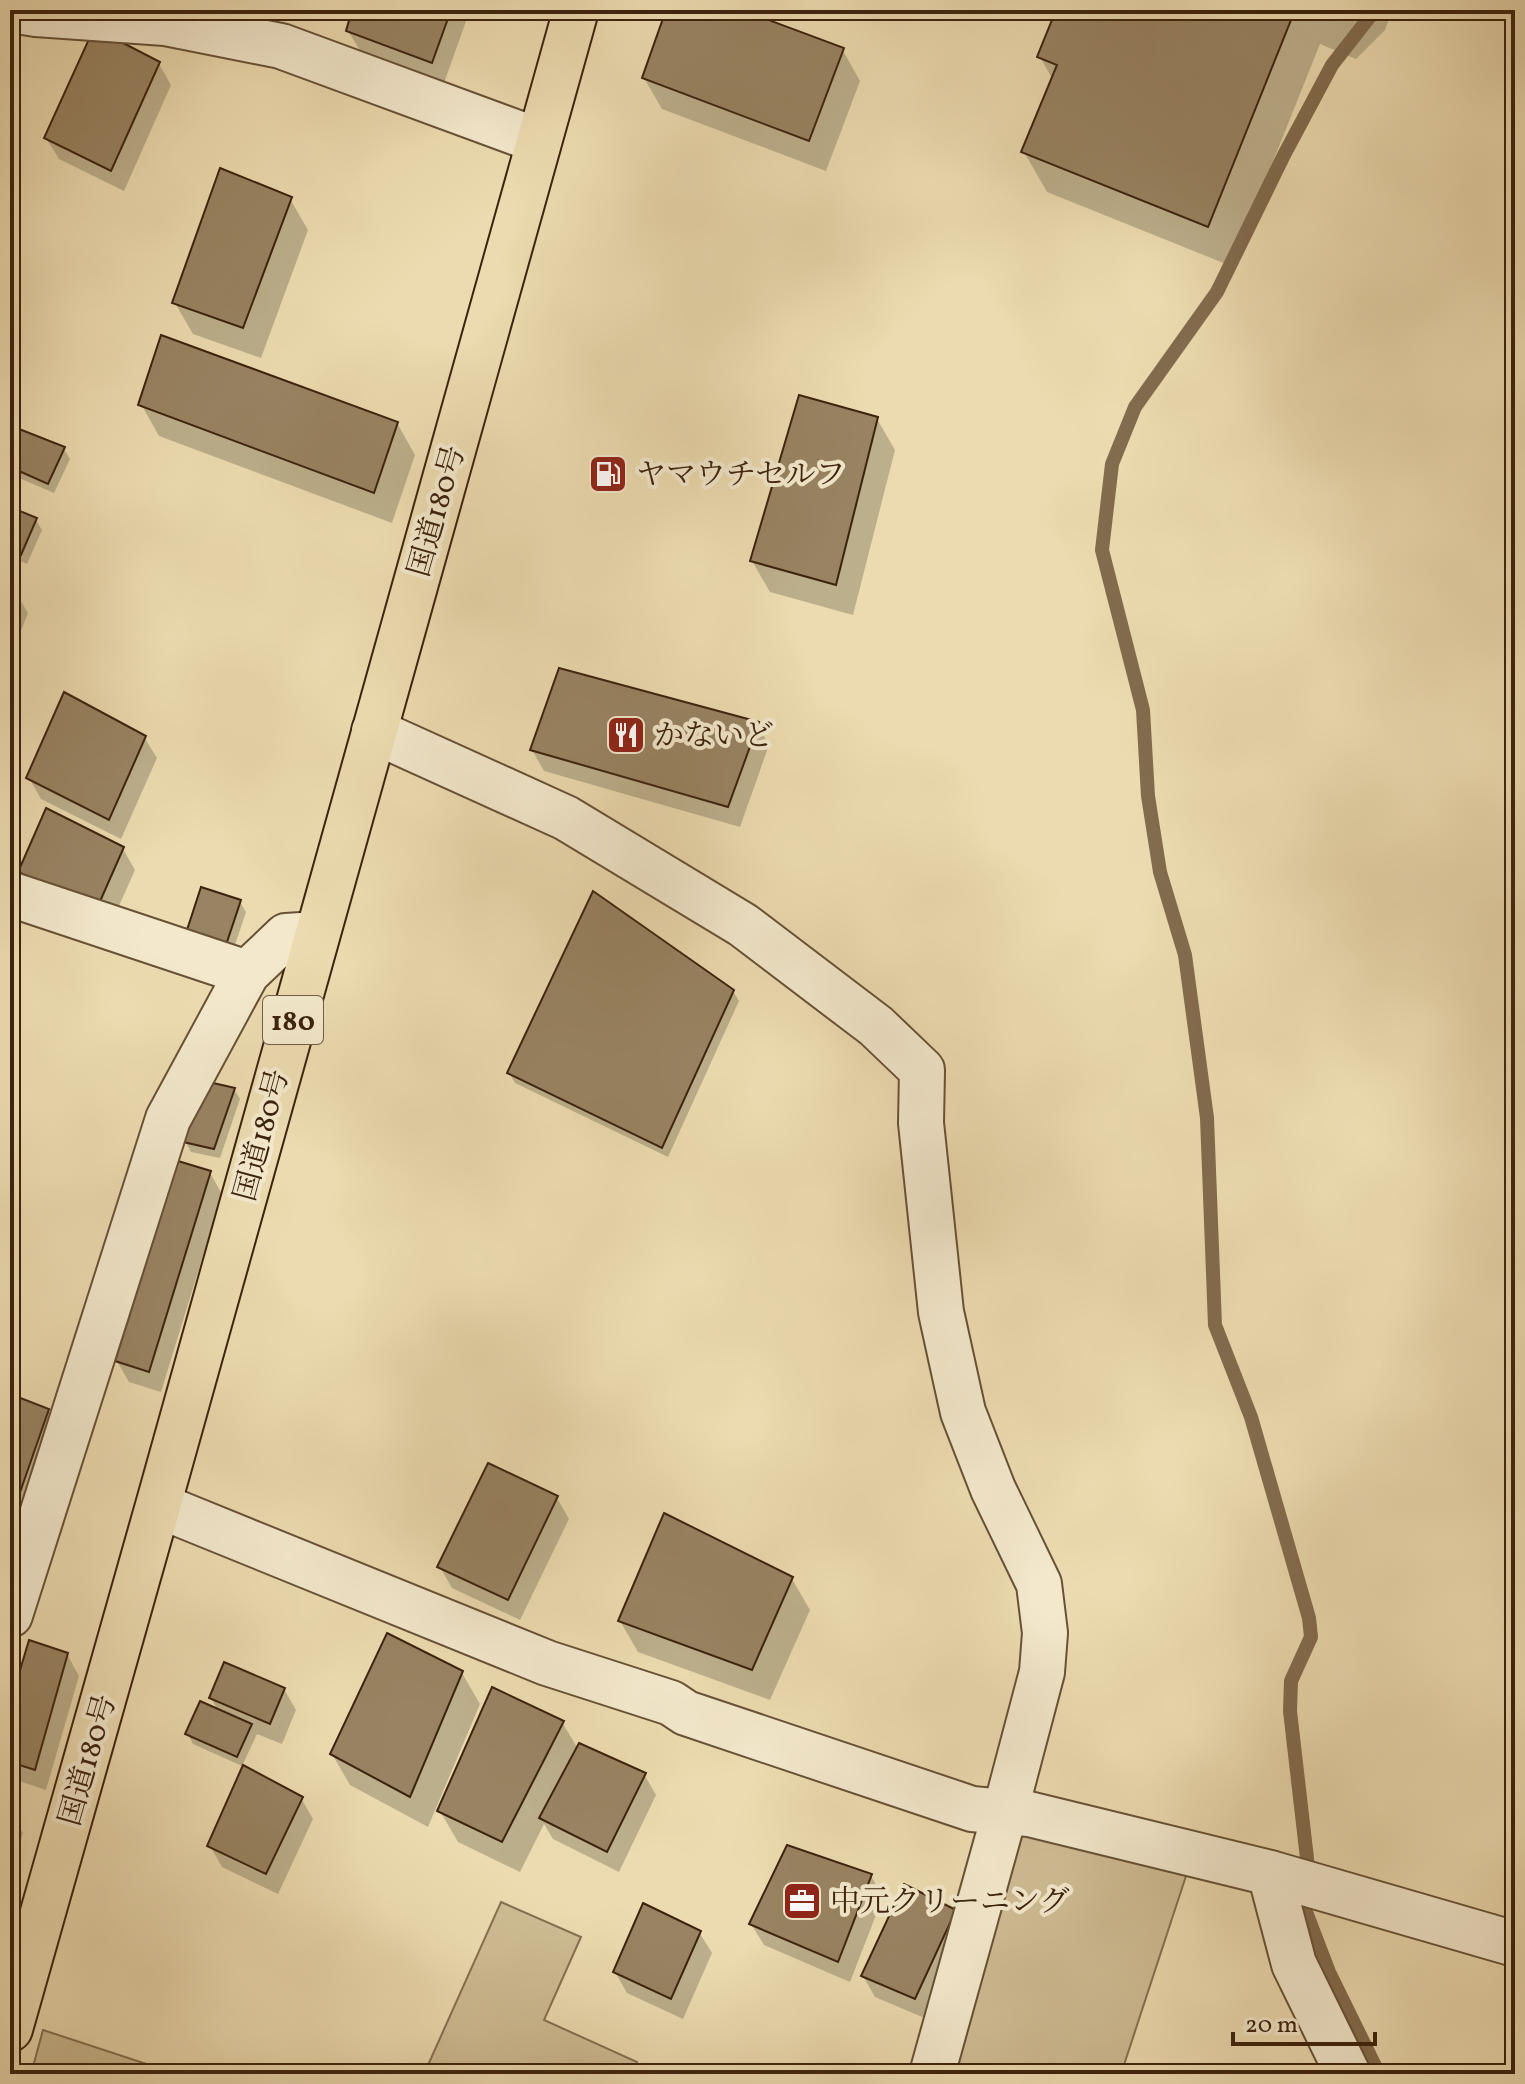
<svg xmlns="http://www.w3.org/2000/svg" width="1525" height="2084" font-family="Vollkorn,'Noto Serif JP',serif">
	<rect width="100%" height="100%" fill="#ecdbb0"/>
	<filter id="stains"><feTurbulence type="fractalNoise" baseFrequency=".0025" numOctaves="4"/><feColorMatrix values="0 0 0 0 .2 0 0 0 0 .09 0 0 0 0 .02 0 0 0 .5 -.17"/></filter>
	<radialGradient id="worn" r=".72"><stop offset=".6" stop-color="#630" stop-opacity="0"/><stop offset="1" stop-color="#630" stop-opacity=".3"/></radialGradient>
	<!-- green -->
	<g fill="#cebc94" stroke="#857051" stroke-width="2">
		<polygon points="1022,1831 1187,1873 1121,2074 961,2074 952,2071"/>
		<polygon points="501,1902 581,1937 544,2020 637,2062 632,2074 424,2074"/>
		<polygon points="43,2030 177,2074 31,2074"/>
	</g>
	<!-- shadow -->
	<g fill="#0003">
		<polygon points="354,10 470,10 444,83 361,52 348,31"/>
		<polygon points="668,10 737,10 842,49 860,81 826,171 662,109 644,78"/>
		<polygon points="1058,10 1392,10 1385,30 1356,59 1320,44 1231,266 1047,192 1024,152 1053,80 1040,57"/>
		<polygon points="10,45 16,56 10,78"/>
		<polygon points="159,64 171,85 124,191 59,159 46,138"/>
		<polygon points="290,199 308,230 261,358 193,334 175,303"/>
		<polygon points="141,404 397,423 415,455 392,523 159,436"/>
		<polygon points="877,419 895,450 853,615 770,592 752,561"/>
		<polygon points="10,433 12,437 64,449 70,459 54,493 10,474"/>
		<polygon points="10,509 36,520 42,530 27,564 10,557"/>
		<polygon points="10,583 28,613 10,659"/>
		<polygon points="757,724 769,745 740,827 544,771 532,750"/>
		<polygon points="144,737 157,758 121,839 41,799 29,778"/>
		<polygon points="123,849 135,870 110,926 33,893 21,872"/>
		<polygon points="240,902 246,912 232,954 194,942"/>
		<polygon points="733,991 739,1001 668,1157 515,1083 509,1073"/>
		<polygon points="234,1089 240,1099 220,1158 191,1152 185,1141"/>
		<polygon points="210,1173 222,1194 161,1392 129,1382 117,1361"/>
		<polygon points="10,1396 48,1410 66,1442 10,1589"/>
		<polygon points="557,1498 569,1519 520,1620 452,1588 440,1567"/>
		<polygon points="792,1579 810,1610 770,1700 638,1652 620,1621"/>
		<polygon points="67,1654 79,1676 46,1790 10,1778 10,1712"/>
		<polygon points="462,1673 480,1704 428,1827 350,1785 332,1754"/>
		<polygon points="284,1689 296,1710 282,1744 257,1734 242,1766 193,1744 188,1734 218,1711 211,1698"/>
		<polygon points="562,1722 578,1749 644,1774 656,1795 619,1872 553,1839 544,1824 520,1872 458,1842 440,1811"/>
		<polygon points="301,1798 313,1819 278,1894 222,1867 210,1846"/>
		<polygon points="10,1821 17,1823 23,1833 11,1873"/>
		<polygon points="871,1876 883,1897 850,1982 764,1945 751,1924"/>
		<polygon points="10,1895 14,1902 10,1914"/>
		<polygon points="954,1912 966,1933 927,2019 875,1997 863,1976"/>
		<polygon points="699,1932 712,1953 683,2019 627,1993 615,1972"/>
	</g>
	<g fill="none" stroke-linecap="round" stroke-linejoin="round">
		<!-- stream -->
		<polyline stroke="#826c4e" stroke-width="14" points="1375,10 1332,65 1284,155 1217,292 1135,407 1112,464 1102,550 1143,710 1148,796 1160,872 1185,955 1207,1118 1215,1325 1251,1417 1309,1618 1311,1637 1291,1681 1290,1711 1308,1867 1301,1899 1329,1972 1379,2074"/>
	</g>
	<!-- building -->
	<g fill="#988362" stroke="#3c230e" stroke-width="2">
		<polygon points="352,10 451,10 432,63 346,31"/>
		<polygon points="666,10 742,10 844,48 809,141 642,78"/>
		<polygon points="1056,10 1295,10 1208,227 1021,152 1057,65 1037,57"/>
		<polygon points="1308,10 1342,10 1332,20"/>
		<polygon points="94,28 160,62 111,171 44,138"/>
		<polygon points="220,168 292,197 243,328 172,303"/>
		<polygon points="161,335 398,422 374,493 138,405"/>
		<polygon points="799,395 878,417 836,585 750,561"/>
		<polygon points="14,427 65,447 48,484 10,467 10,438"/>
		<polygon points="10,507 37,518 21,555 10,551"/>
		<polygon points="559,668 759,722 728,807 530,750"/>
		<polygon points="64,692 146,736 109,820 26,778"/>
		<polygon points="46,808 124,847 98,906 18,872"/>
		<polygon points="201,887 241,900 226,945 186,933"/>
		<polygon points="593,891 734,990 662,1148 507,1073"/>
		<polygon points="200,1080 235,1088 214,1149 183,1142"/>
		<polygon points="178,1161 211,1171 149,1372 115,1361"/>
		<polygon points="10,1394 49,1409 10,1521"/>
		<polygon points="488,1463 558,1496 508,1600 437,1567"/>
		<polygon points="664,1513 793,1577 752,1670 618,1621"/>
		<polygon points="387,1633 463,1671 410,1797 330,1754"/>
		<polygon points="29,1640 68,1653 35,1770 10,1762 10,1704"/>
		<polygon points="224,1662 285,1688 270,1724 209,1698"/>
		<polygon points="492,1687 564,1721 502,1842 437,1811"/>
		<polygon points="200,1701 252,1724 237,1757 185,1734"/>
		<polygon points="579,1743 646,1773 607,1852 539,1818"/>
		<polygon points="243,1765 303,1797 266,1874 207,1846"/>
		<polygon points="10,1819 19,1821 10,1850"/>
		<polygon points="787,1845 872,1874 838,1962 749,1924"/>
		<polygon points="904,1884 956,1910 915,1999 861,1976"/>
		<polygon points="643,1903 701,1931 671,1999 613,1972"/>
	</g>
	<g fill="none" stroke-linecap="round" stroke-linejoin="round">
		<!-- minor casing -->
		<g stroke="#685136" stroke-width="48">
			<g id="minor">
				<polyline points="11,10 36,14 165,23 281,46 539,141"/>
				<polyline points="374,731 566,818 743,925 876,1026 922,1070 921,1123 941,1312 963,1412 993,1489 1039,1584 1045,1633 1042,1672 1005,1812 932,2074"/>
				<polyline points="10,894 247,973"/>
				<polyline points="160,1506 547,1663 671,1703 686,1713 972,1809 1029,1814 1270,1873 1515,1944"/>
				<polyline points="10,1615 168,1119 247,973 286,936 317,934"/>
				<polyline points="1270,1873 1294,1964 1348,2074"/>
			</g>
		</g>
		<!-- trunk casing -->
		<g stroke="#3c230e" stroke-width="48">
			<path id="trunk" d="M10 2029C202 1357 386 683 576 10"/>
		</g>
		<!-- minor -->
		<use href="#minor" stroke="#f3e8cc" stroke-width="44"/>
		<!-- trunk -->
		<use href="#trunk" stroke="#ecdbb0" stroke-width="44"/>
	</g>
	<!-- icons -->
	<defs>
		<g id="fuel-square" transform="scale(2)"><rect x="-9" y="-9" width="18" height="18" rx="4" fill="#8f2418" stroke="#f3e8cc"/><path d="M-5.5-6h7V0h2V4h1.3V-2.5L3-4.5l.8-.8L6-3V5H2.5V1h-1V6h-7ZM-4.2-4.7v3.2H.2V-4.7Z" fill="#fff"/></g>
		<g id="restaurant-square" transform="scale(2)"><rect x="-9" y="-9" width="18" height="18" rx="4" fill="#8f2418" stroke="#f3e8cc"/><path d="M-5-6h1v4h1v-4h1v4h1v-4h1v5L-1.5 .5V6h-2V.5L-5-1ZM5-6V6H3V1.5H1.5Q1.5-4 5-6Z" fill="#fff"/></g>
		<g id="office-square" transform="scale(2)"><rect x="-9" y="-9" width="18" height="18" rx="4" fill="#8f2418" stroke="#f3e8cc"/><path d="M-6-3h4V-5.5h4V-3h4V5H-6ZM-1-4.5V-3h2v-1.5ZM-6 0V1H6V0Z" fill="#fff"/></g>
	</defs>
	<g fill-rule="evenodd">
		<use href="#fuel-square" x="608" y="474"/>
		<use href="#restaurant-square" x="626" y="735"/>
		<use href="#office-square" x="802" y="1901"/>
	</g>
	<g text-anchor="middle" stroke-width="8" stroke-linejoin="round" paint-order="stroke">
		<!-- shield labels -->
		<rect fill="#f3e8cc" stroke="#735e47" stroke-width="2" x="263" y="996" width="60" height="48" rx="6"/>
		<g font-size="28" font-weight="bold" fill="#3c230e">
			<text x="293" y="1030">180</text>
		</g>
		<!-- poi labels -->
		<g font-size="30" fill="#3c230e" stroke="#f3e8cc" text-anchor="start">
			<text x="636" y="484">ヤマウチセルフ</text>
			<text x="654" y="745">かないど</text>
			<text x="830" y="1911">中元クリーニング</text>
		</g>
		<!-- street labels -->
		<g font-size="30" fill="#3c230e" stroke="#f3e8cc">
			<text transform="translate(436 511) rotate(-74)" y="10">国道180号</text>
			<text transform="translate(261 1135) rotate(-75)" y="10">国道180号</text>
			<text transform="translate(87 1760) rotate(-74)" y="10">国道180号</text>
		</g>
	</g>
	<!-- margin -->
	<rect width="1525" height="2084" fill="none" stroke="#ecdbb0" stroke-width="40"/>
	<rect x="12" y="12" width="1501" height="2060" fill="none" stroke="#3c230e" stroke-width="4"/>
	<rect x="20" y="20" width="1485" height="2044" fill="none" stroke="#3c230e" stroke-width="2"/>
	<!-- scale -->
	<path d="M1233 2032v12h142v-12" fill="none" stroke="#3c230e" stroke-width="4"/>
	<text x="1245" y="2032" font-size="24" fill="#3c230e" stroke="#f3e8cc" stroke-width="6" paint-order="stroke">20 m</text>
	<rect width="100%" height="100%" filter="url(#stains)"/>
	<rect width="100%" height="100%" fill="url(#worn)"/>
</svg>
